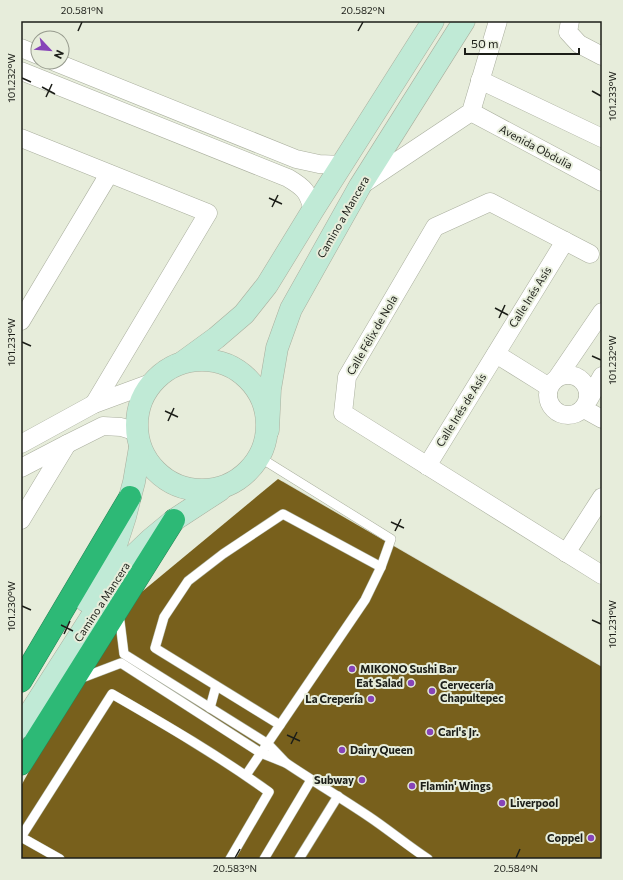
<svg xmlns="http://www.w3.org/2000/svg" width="623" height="880" font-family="Commissioner,sans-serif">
	<defs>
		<filter id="shadow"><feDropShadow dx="4.5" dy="2.5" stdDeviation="0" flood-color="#0004"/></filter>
	</defs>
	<rect width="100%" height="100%" fill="#e7eddb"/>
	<!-- building -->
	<polygon fill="#78601f" filter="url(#shadow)" points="278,479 602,667 602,859 21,859 21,786 77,684 138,595"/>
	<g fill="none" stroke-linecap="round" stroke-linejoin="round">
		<!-- lane casing -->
		<g stroke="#aaaf9e" stroke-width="10">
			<g id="lane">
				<polyline points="79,679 121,663 261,753 286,763 268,744 124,654 119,614"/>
				<polyline points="210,708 216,686"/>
				<polyline points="280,725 155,648 164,617 188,581 223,554 283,514 381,567"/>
				<path d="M286 763C313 781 341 798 368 816 389 830 408 846 428 859"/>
				<polyline points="246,775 365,600 381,567 391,539 259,457"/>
				<path d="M60 859 21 837 112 694C166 725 219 756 269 792L230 859"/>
				<polyline points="264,859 311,780"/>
				<polyline points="299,859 338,796"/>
			</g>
		</g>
		<!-- street casing -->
		<g stroke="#aaaf9e" stroke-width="19">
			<g id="street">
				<polyline points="570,21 568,32 579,44 602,56"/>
				<polyline points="21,48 38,55"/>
				<polyline points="55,62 296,159 319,164 342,165"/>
				<path d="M21 71 288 178C305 188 308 192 313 210"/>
				<polyline points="480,80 602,138"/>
				<polyline points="471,112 602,182"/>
				<polyline points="21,138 208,213 94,404"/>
				<polyline points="363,184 471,112 498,21"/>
				<polyline points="590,254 490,202 435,227 347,377 343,413 602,575"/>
				<polyline points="21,321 109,174"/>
				<polyline points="496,354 549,387"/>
				<circle cx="568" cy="395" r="20"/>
				<polyline points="557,378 602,312"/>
				<polyline points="589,399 602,376"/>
				<polyline points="584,409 602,419"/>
				<polyline points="21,444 94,404 151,383"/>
				<polyline points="427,466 565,241"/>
				<polyline points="21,468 67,444 103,426 121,427 137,432"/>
				<polyline points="21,520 67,444"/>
				<polyline points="566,553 602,497"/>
			</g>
		</g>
		<!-- secondary casing -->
		<g stroke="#aaaf9e" stroke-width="23">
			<g id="secondary">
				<circle cx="202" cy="425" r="65"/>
				<polyline points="183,362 216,338 244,314 267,285 313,210 433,21"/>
				<polyline points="268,430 270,389 277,348 291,309 360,186 464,21"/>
				<polyline points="86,601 114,551 125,517 130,497 134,482 140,447"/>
				<polyline points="21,727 110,588 130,559 151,539 174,520 220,490"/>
			</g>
		</g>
		<!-- highway casing -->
		<g stroke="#278355" stroke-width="23">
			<g id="highway">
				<polyline points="21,681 130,497"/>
				<polyline points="21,764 174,520"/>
			</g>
		</g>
		<!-- lane -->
		<use href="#lane" stroke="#fff" stroke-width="9"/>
		<!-- street -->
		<use href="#street" stroke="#fff" stroke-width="18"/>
		<!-- secondary -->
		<use href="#secondary" stroke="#c0ead6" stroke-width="22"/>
		<!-- highway -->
		<use href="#highway" stroke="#2db976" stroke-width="22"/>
	</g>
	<!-- ticks -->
	<path fill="none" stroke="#1c1e18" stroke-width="1.5" d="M78 31 82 22M358 31 363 22M22 78 31 82M42 87 55 94M592 91 601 96M46 97 52 84M269 198 282 204M272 207 278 195M495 308 508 315M499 318 505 305M22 342 31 346M592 356 601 360M165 411 178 417M168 421 174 408M391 522 404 528M395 531 401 519M22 606 31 610M592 620 601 624M61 625 73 631M64 634 70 621M287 735 300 741M291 744 297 732M235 858 240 849M516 858 520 849"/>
	<!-- markers -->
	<g fill="#8744b8" stroke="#e7eddb" stroke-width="1.5">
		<circle cx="352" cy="669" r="4"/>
		<circle cx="411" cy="683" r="4"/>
		<circle cx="432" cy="691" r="4"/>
		<circle cx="371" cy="699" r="4"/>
		<circle cx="430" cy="732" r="4"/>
		<circle cx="342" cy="750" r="4"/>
		<circle cx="362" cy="780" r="4"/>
		<circle cx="412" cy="786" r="4"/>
		<circle cx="502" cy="803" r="4"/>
		<circle cx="591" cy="838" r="4"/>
	</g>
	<g text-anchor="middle" stroke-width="4" stroke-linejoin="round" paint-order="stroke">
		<!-- street labels -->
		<g font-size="11" fill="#1c1e18" stroke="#e7eddb">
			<text transform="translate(536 147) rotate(28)" y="4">Avenida Obdulia</text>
			<text transform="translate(343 217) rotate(-60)" y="4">Camino a Mancera</text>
			<text transform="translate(530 297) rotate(-58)" y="4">Calle Inés Asís</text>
			<text transform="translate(372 335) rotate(-60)" y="4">Calle Félix de Nola</text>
			<text transform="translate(461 410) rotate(-58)" y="4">Calle Inés de Asís</text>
			<text transform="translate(102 602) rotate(-57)" y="4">Camino a Mancera</text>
		</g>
		<!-- poi labels -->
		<g font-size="11" font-weight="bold" fill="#1c1e18" stroke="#e7eddb" text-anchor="start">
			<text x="360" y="673">MIKONO Sushi Bar</text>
			<text x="403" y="687" text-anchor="end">Eat Salad</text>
			<text x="440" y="689">Cervecería<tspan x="440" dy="13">Chapultepec</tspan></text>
			<text x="363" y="703" text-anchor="end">La Crepería</text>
			<text x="438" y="736">Carl's Jr.</text>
			<text x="350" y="754">Dairy Queen</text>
			<text x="354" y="784" text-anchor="end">Subway</text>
			<text x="420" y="790">Flamin' Wings</text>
			<text x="510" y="807">Liverpool</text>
			<text x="583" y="842" text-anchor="end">Coppel</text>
		</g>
	</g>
	<!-- border -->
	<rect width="623" height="880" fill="none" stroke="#e7eddb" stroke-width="44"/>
	<!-- north arrow -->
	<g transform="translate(50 50) rotate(116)"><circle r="19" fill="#e7eddb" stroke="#969a8d"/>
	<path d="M0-3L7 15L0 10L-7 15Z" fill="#8744b8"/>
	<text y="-6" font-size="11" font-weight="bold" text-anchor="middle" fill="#1c1e18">N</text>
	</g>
	<!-- scale -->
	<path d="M465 48v6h114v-6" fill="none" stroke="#1c1e18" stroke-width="2"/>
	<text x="471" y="48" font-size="12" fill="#1c1e18" stroke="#e7eddb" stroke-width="3" paint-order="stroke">50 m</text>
	<rect x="22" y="22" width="579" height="836" fill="none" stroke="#1c1e18" stroke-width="1.5"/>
	<g font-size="10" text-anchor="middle" fill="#1c1e18">
		<text x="82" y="14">20.581°N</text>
		<text x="363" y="14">20.582°N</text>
		<text transform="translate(11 78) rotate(-90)" y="4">101.232°W</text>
		<text transform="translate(612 96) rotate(-90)" y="4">101.233°W</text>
		<text transform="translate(11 342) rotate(-90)" y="4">101.231°W</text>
		<text transform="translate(612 360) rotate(-90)" y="4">101.232°W</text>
		<text transform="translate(11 606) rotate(-90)" y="4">101.230°W</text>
		<text transform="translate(612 624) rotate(-90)" y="4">101.231°W</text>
		<text x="235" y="872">20.583°N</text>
		<text x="516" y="872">20.584°N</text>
	</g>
</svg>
